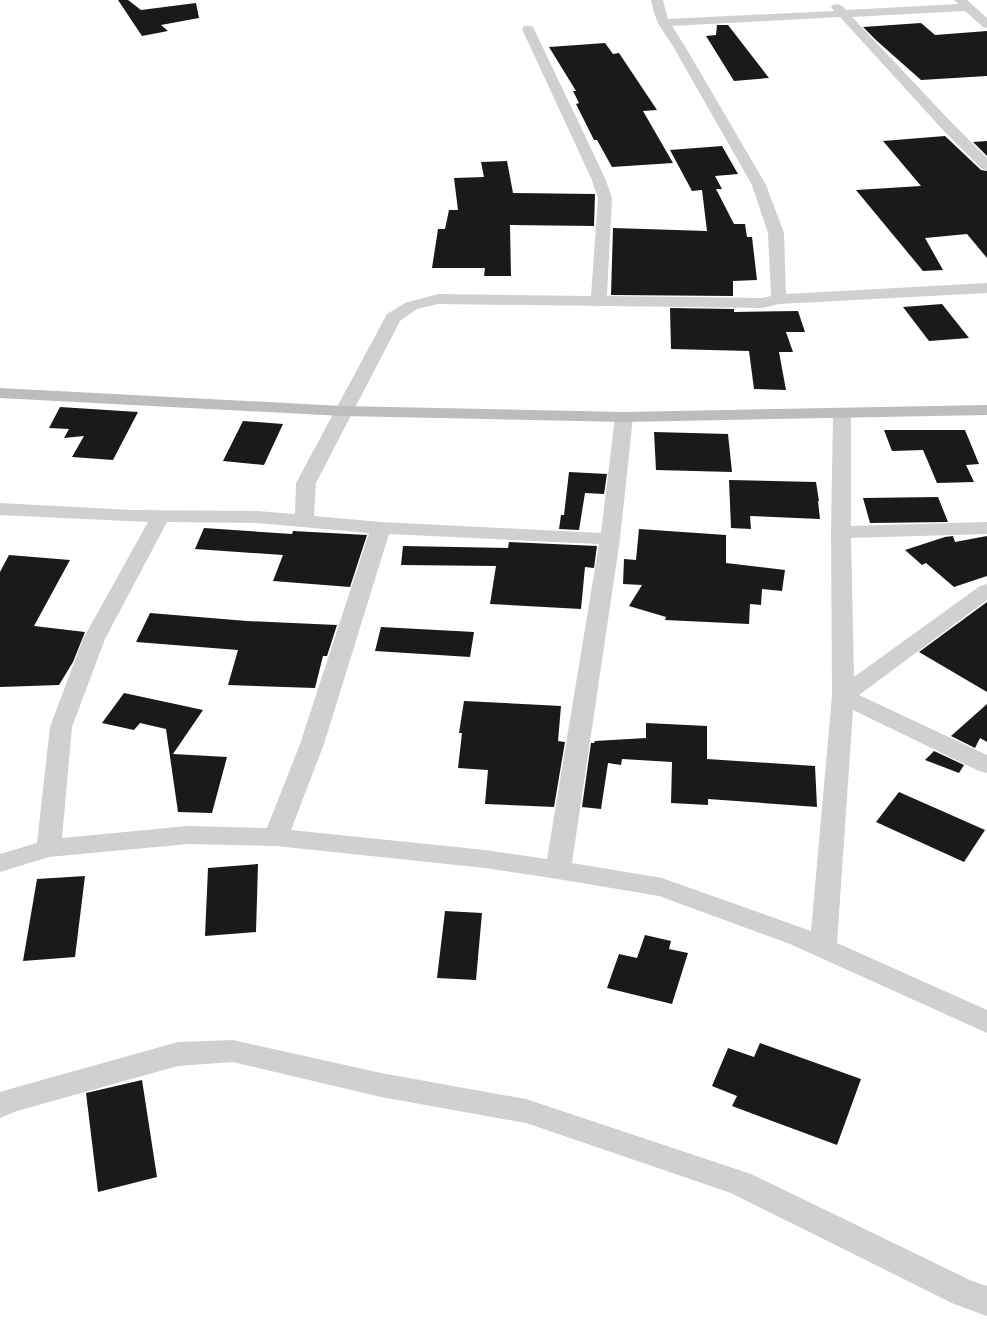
<svg xmlns="http://www.w3.org/2000/svg" width="987" height="1334" font-family="Barlow,sans-serif">
	<rect width="100%" height="100%" fill="#fff"/>
	<!-- building -->
	<g fill="#1a1a1a">
		<polygon points="118,0 128,0 141,10 196,3 199,18 161,25 168,31 142,36"/>
		<polygon points="921,23 935,35 987,31 987,76 921,80 877,41 863,27"/>
		<polygon points="717,25 728,25 769,78 734,81 706,36 716,35"/>
		<polygon points="605,43 613,54 619,53 657,110 643,111 673,163 612,167 597,140 594,140 576,104 579,103 573,91 576,91 549,47"/>
		<polygon points="945,136 981,170 987,171 987,258 967,234 925,238 943,270 923,271 856,190 921,186 883,141"/>
		<polygon points="987,141 987,156 973,142"/>
		<polygon points="722,146 738,174 715,176 722,189 716,189 734,224 745,224 747,237 752,237 757,280 733,281 733,296 611,295 613,228 707,231 702,190 692,191 670,150"/>
		<polygon points="507,161 513,193 595,194 594,226 510,225 511,276 484,276 485,268 432,268 438,229 445,229 449,210 458,210 454,178 484,177 481,162"/>
		<polygon points="942,304 969,338 929,341 903,307"/>
		<polygon points="670,308 734,309 734,312 798,311 805,332 786,332 793,352 779,352 786,390 754,389 749,351 671,349"/>
		<polygon points="60,407 91,409 138,412 113,460 72,457 84,436 64,438 69,429 49,428"/>
		<polygon points="243,421 283,424 264,465 223,461"/>
		<polygon points="884,430 965,430 979,464 966,465 974,482 937,483 923,450 892,451"/>
		<polygon points="654,432 728,434 732,472 656,470"/>
		<polygon points="569,472 607,474 604,494 585,493 579,530 559,529 561,515 564,515"/>
		<polygon points="729,480 816,482 819,501 818,501 820,519 750,516 751,529 731,528"/>
		<polygon points="938,497 948,522 870,523 863,498"/>
		<polygon points="204,528 292,534 293,531 367,535 350,587 273,581 283,555 195,549"/>
		<polygon points="639,529 726,535 726,563 785,570 782,591 762,589 761,605 750,604 749,624 665,620 666,617 629,606 642,585 623,584 624,559 636,560"/>
		<polygon points="953,536 955,542 987,536 987,576 954,587 926,563 922,565 905,550 945,537"/>
		<polygon points="509,542 597,546 594,568 585,567 581,609 490,604 496,566 401,565 403,546 508,548"/>
		<polygon points="9,555 70,560 34,626 85,632 73,662 59,685 0,687 0,572"/>
		<polygon points="987,602 987,692 919,652"/>
		<polygon points="150,613 247,621 337,625 327,656 323,656 315,688 228,685 238,650 136,642"/>
		<polygon points="381,627 474,632 470,657 375,651"/>
		<polygon points="124,693 203,710 173,754 227,757 212,813 178,812 166,729 140,723 134,730 102,723"/>
		<polygon points="464,701 561,706 558,741 565,742 554,807 485,804 488,770 458,768 462,733 459,733"/>
		<polygon points="987,704 987,742 980,738 975,748 951,736"/>
		<polygon points="646,723 707,726 707,759 815,766 817,807 708,799 708,805 671,803 672,762 622,759 621,765 608,763 601,809 582,807 591,743 594,743 595,741 646,738"/>
		<polygon points="934,751 964,765 959,773 925,760"/>
		<polygon points="899,792 985,830 964,862 876,822"/>
		<polygon points="258,864 256,932 205,936 208,868"/>
		<polygon points="85,876 75,957 23,961 37,879"/>
		<polygon points="445,911 482,913 476,980 437,978"/>
		<polygon points="645,935 671,941 669,949 688,953 672,1004 607,988 619,954 637,958"/>
		<polygon points="760,1043 861,1079 837,1145 732,1106 737,1096 712,1086 728,1048 754,1057"/>
		<polygon points="142,1080 157,1177 98,1192 86,1093"/>
	</g>
	<g fill="none" stroke-linecap="round" stroke-linejoin="round">
		<!-- street -->
		<g fill="#d0d0d0" fill-rule="evenodd">
			<path d="M651 0H663L668 19 834 11 831 7 833 5C839 3 842 5 846 10L958 4 954 0H967L987 18V28L983 27 965 11 852 17 953 124 987 158V170L982 169 943 130 840 17 672 26 686 48 766 185 784 233 786 294 987 283V293L779 304 763 308 438 304 417 309 400 321 316 483 314 516 381 522 601 533 615 417 618 413 624 412 630 413 633 417 620 539 572 863 662 878 811 931 832 696 831 532 833 414 836 410 842 409 848 410 851 414V526L987 522V534L851 538 854 677 980 586 987 584V600L859 695 987 755V773L979 771 853 710 837 943 987 1010V1033L790 944 659 896 558 879 485 868 276 846 188 844 49 857 0 872V854L37 843 50 727 83 639 148 522 0 515V503L131 510 257 511 295 514 296 483 387 314 405 303 438 294 591 296 598 198 591 178 522 29 524 26H532L534 29 605 178 612 198 607 296 763 298 771 296 768 233 752 185 674 48 659 25 654 13ZM167 522 257 523 369 533 300 744 267 828 188 826 62 838 72 727 105 639ZM389 534 599 544 547 859 485 850 291 830 324 744Z"/>
			<polygon points="233,1040 381,1073 526,1099 751,1174 972,1281 987,1286 987,1316 954,1304 731,1193 526,1123 381,1097 233,1062 178,1066 17,1111 0,1118 0,1092 10,1089 178,1042"/>
		</g>
		<!-- secondary -->
		<polygon fill="#bdbdbd" fill-rule="evenodd" points="0,388 342,406 624,412 987,405 987,415 624,422 342,416 0,398"/>
	</g>
</svg>
